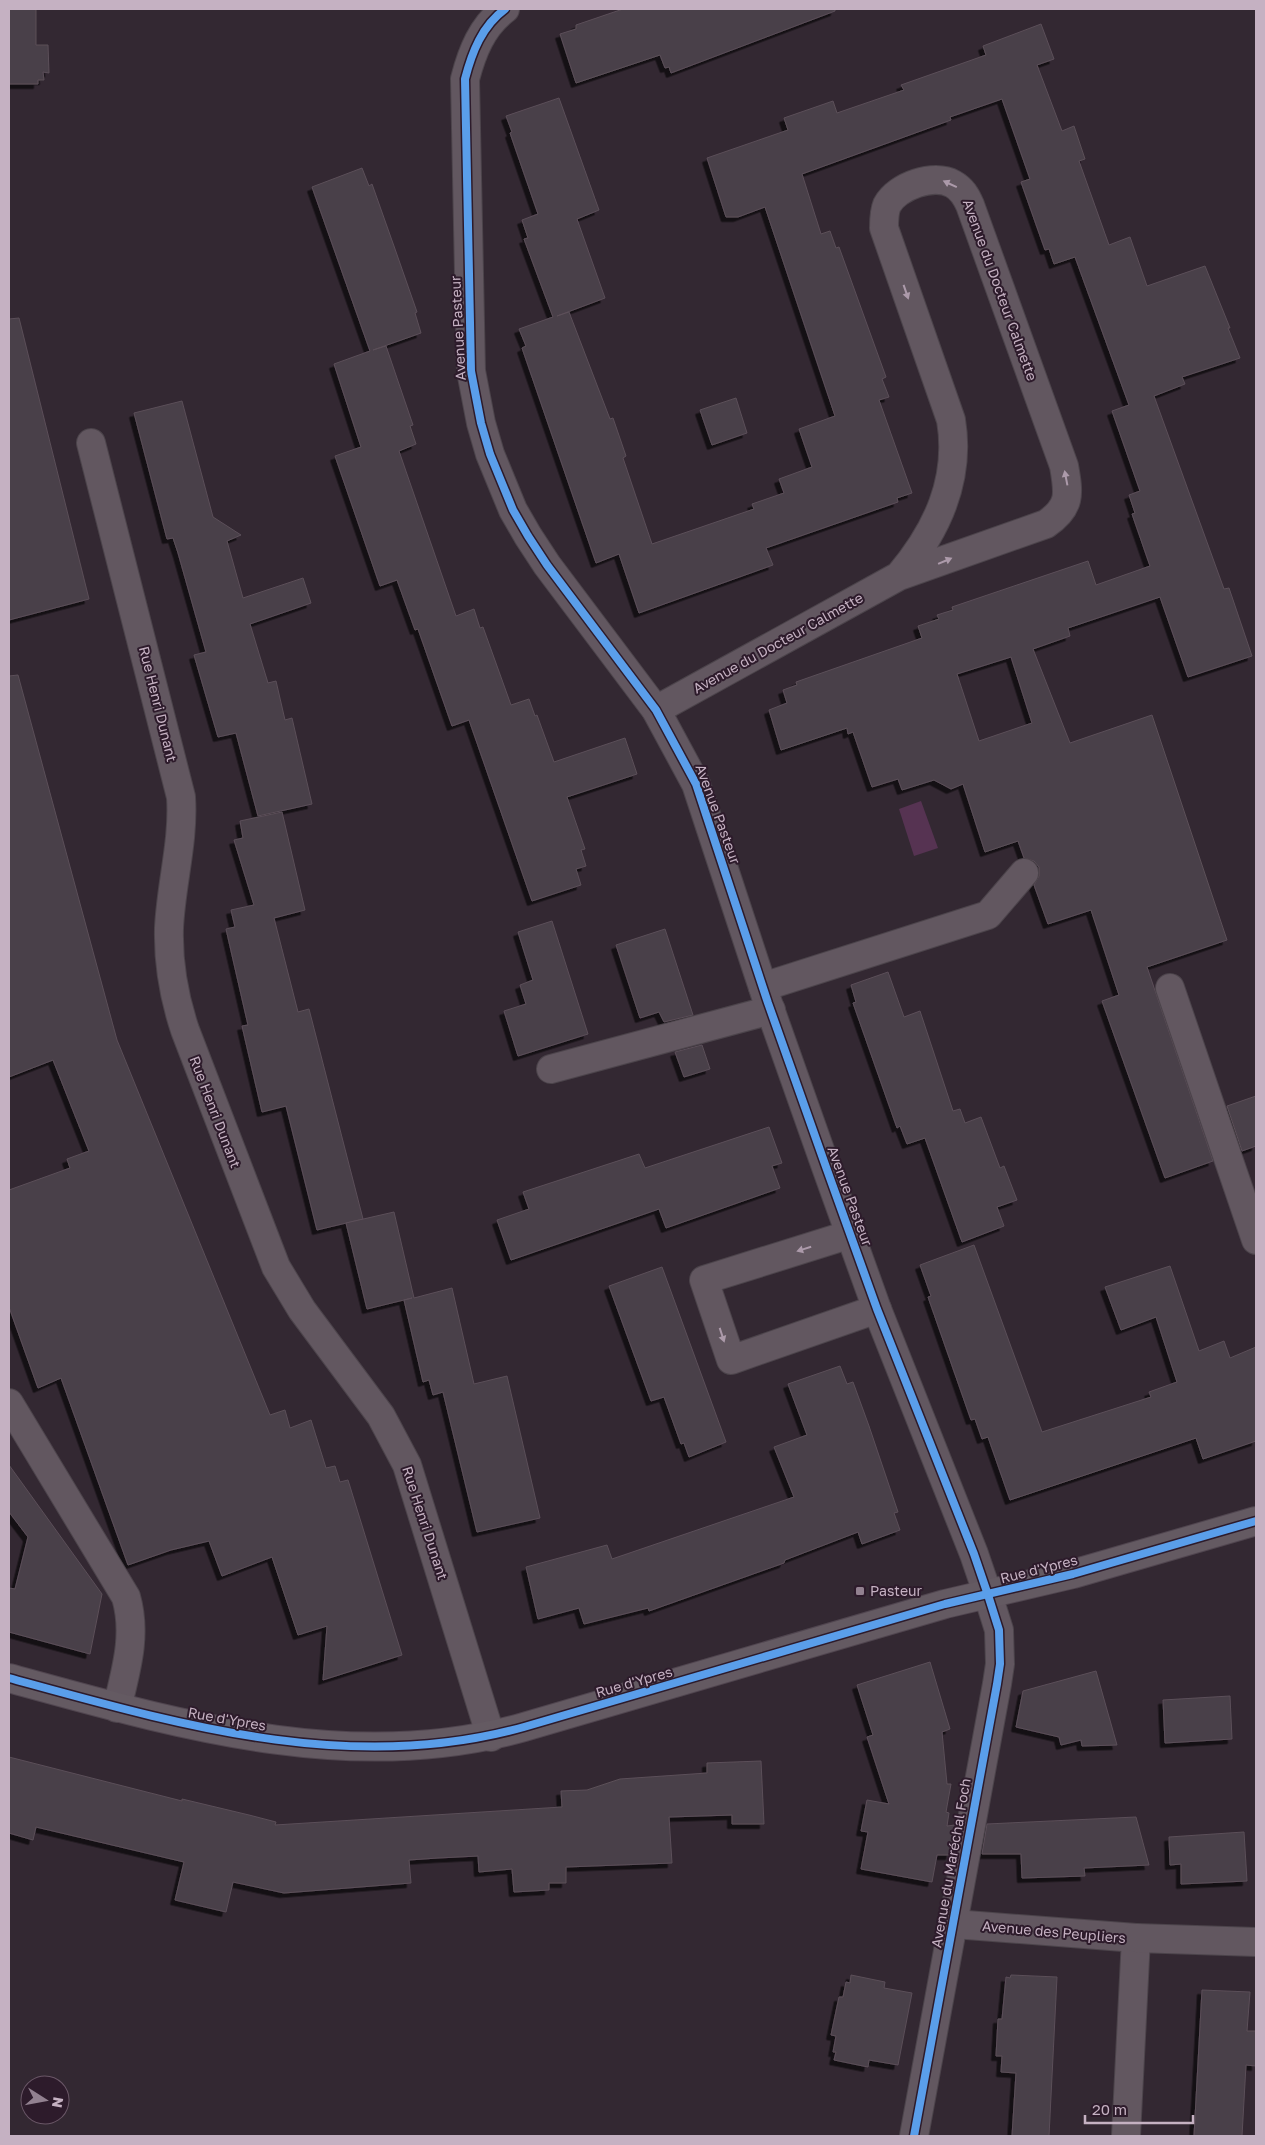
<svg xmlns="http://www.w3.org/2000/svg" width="1265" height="2145" font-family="'Golos Text',sans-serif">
	<defs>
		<filter id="shadow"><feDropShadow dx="-4.5" dy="4.5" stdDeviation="0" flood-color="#0009"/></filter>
	</defs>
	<rect width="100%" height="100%" fill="#332832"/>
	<!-- water -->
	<polygon fill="#563352" points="921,801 938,848 914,856 899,809"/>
	<!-- building -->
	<g fill="#4a3f48" stroke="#5b4f59" fill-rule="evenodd" filter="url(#shadow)">
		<polygon points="9,9 36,9 36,45 48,45 49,73 43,72 44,80 38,80 38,84 9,84"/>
		<polygon points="623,9 835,9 835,11 671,73 669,67 665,68 660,55 576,83 560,34 576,29 576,25"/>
		<path d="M1041 24 1054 59 1037 65 1062 131 1074 126 1085 159 1079 161 1109 245 1130 237 1147 286 1205 266 1230 328H1228L1240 358 1182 377 1185 384 1154 396 1224 589 1229 588 1252 656 1188 677 1160 597 1068 628 1070 636 1033 649 1070 743 1152 715 1227 940 1147 967 1213 1161 1165 1178 1102 1001 1119 995 1091 910 1048 924 1034 885 1039 876V867L1034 861 1024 858 1018 841 985 852 963 784 951 789 934 780 902 790 898 779 872 787 853 732 848 734 847 728 781 750 769 710 787 703 783 690 797 685 796 682 922 638 918 626 939 619 937 615 953 610 952 607 1088 561 1096 585 1150 566 1132 514 1135 513 1129 495 1140 491 1112 411 1129 405 1075 257 1054 264 1049 249 1045 250 1021 182 1030 179 1002 99 950 117 951 120 802 174 821 234 830 231 836 248 839 247 886 377 882 379 889 397 879 400 912 493 897 498 898 502 766 548 773 565 639 613 619 554 596 563 522 348 526 346 519 329 553 317 524 239 528 238 522 220 538 214 510 133 512 132 506 116 559 98 599 210 577 219 605 298 557 316 569 312 610 419 613 418 626 456 623 458 652 544 754 509 752 504 784 493 779 479 812 467 799 429 835 416 765 207 738 217H726L707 158 788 130 784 118 833 101 837 113 904 90 901 85 986 55 983 46ZM1011 657 1032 723 979 741 957 674Z"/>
		<polygon points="362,168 369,186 372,184 395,249 417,312 415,313 421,333 373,350 386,346 413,425 410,426 416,444 399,451 456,616 474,609 480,628 483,627 511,705 529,699 535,716 537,715 554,762 625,738 637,774 567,797 585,849 581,850 586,866 576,869 581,885 532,901 469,720 452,726 418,629 415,630 397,580 380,586 335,456 361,447 334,364 370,351 312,187"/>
		<polygon points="19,318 89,599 9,620 9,319"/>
		<polygon points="736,398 747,433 712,445 700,410"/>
		<polygon points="182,401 213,517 241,535 227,541 243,598 303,578 311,603 250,624 268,683 276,681 285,720 292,718 312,804 258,816 236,733 218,737 194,655 206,652 178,553 173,538 167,539 134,413"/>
		<polygon points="18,675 117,1040 270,1415 285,1410 290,1428 311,1420 326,1468 335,1466 340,1482 348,1480 402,1655 323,1680 327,1626 298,1635 272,1557 222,1576 209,1541 171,1550 128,1565 61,1378 38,1388 9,1307 9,1190 70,1168 67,1159 89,1151 53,1060 9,1077 9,676"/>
		<polygon points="282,812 305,910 274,918 298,1012 309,1009 363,1219 317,1230 286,1106 262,1112 242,1026 248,1025 226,929 235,927 231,910 254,905 234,840 243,838 240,821"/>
		<polygon points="552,921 588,1034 518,1056 504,1011 526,1004 520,985 533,980 518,932"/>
		<polygon points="665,929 693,1015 664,1022 659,1012 640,1018 616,945"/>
		<polygon points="888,972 904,1017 920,1011 953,1111 960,1109 965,1123 981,1117 1000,1168 1004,1166 1017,1200 997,1207 1004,1226 962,1242 925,1138 907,1144 900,1126 897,1128 853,1003 856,1002 851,985"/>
		<polygon points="702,1045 710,1069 684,1077 675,1052"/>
		<polygon points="1256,1096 1256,1146 1242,1151 1227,1106"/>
		<polygon points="769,1127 782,1163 772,1166 780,1188 666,1228 659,1209 511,1260 497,1220 529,1209 523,1192 639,1154 645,1168"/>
		<polygon points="394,1212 414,1298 452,1288 474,1384 507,1376 540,1518 477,1532 443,1392 433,1395 429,1380 423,1382 404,1300 412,1298 367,1309 346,1223"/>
		<polygon points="974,1245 1042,1432 1151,1397 1149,1392 1177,1382 1156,1317 1121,1330 1105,1287 1170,1266 1199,1351 1224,1341 1230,1358 1256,1347 1256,1441 1203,1459 1196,1438 1010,1500 988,1437 982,1439 975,1419 971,1420 928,1297 931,1296 920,1265"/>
		<polygon points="662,1267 726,1442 689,1457 684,1443 681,1444 664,1397 651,1401 609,1286"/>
		<polygon points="840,1366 847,1384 853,1382 869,1426 898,1512 894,1513 900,1530 862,1544 858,1532 785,1560 784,1563 649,1611 648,1608 584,1624 579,1608 538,1619 526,1567 607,1545 612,1559 794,1497 774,1447 807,1435 788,1384"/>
		<polygon points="9,1465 102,1594 90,1654 9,1632 9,1588 15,1589 28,1537 9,1512"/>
		<polygon points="930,1662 950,1729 942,1732 947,1784 951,1784 946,1812 949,1813 947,1826 955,1825 950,1855 937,1855 932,1882 861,1869 868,1832 861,1831 867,1800 889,1804 867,1737 873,1735 857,1685"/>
		<polygon points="1096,1671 1117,1745 1082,1746 1081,1740 1061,1745 1059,1737 1016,1727 1023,1691"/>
		<polygon points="1230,1696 1232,1739 1165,1743 1163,1700"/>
		<polygon points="9,1757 182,1801 182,1799 249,1815 276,1822 275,1825 562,1807 561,1791 587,1790 620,1779 707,1773 707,1763 761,1761 764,1824 732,1824 732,1815 669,1817 672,1863 566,1867 566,1883 549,1883 549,1890 514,1892 512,1869 479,1872 478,1856 438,1858 409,1860 411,1883 284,1893 233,1882 226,1912 175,1900 184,1862 36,1827 33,1840 9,1833"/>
		<polygon points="1136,1817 1149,1865 1084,1868 1085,1876 1022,1878 1021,1854 982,1854 987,1824"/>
		<polygon points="1244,1832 1247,1881 1181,1884 1181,1864 1170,1865 1169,1837"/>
		<polygon points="851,1975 885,1982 884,1988 912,1993 898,2065 869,2060 868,2067 834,2060 836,2052 833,2052 836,2036 831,2035 839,1997 843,1997 846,1982 850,1983"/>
		<polygon points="1011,1975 1057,1977 1049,2136 1012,2136 1016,2073 1001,2072 1002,2056 996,2056 998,2019 1002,2019 1006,1977 1010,1978"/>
		<polygon points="1202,1990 1250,1992 1247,2031 1256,2031 1256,2066 1246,2065 1242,2136 1194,2136"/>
	</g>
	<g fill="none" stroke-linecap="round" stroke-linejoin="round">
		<!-- minor casing -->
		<g stroke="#4c444b" stroke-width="30">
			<g id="minor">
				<path d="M505 9C482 26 472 52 465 79L471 371 481 423 490 454 513 510 528 536 547 565 656 710 696 784 768 1003 826 1167 877 1309 974 1554 988 1595 999 1630 1000 1664 997 1684 914 2136"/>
				<path d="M91 443 181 797C184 841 171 884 169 928 168 963 174 997 185 1030L276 1267 302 1310 381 1416 407 1465 491 1737"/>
				<path d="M656 710 899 576 1046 524C1071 507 1069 494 1064 466L970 205C966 196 962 189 953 184 934 173 897 186 887 205 884 212 884 220 884 228L951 420C961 480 937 531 899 576"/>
				<polyline points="763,987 988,915 1024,873"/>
				<polyline points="1170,988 1256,1240"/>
				<polyline points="551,1069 771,1010"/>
				<polyline points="851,1234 704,1280 731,1360 877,1309"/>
				<path d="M9 1403 126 1597C137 1635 126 1670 117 1708"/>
				<polyline points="954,1924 1136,1938 1126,2136"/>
				<polyline points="1136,1938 1256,1942"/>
			</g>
		</g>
		<!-- major casing -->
		<g stroke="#50454f" stroke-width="30">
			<path id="major" d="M9 1678C177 1724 351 1776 524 1727L945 1604 1073 1574 1256 1521"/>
		</g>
		<!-- minor -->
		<use href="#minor" stroke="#625760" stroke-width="28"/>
		<!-- major -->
		<use href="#major" stroke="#645a62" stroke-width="28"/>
		<!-- cycleway casing -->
		<g stroke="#2d1b2b" stroke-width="11">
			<g id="cycleway">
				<path d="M505 9C482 26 472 52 465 79L471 371 481 423 490 454 513 510 528 536 547 565 656 710 696 784 768 1003 826 1167 877 1309 974 1554 988 1595 999 1630 1000 1664 997 1684 914 2136"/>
				<path d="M9 1678C177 1724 351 1776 524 1727L945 1604 1073 1574 1256 1521"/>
			</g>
		</g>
		<!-- cycleway -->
		<use href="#cycleway" stroke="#5a9eea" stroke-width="8"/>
	</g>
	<!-- one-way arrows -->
	<defs><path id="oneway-solid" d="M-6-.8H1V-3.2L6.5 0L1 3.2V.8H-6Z" transform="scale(1.25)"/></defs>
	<g fill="#ac9aaa">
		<use href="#oneway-solid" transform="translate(950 184) rotate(-155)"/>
		<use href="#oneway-solid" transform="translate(906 292) rotate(71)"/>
		<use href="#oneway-solid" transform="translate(1066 478) rotate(-101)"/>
		<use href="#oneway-solid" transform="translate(945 561) rotate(-23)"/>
		<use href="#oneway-solid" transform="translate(804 1249) rotate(163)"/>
		<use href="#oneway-solid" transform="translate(722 1335) rotate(72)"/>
	</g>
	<!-- markers -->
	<rect fill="#928190" stroke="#2d1b2b" stroke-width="2" x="855" y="1586" width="10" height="10" rx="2.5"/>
	<g text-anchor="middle" stroke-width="4" stroke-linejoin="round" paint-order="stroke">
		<!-- street labels -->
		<g font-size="14" fill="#c5b1c2" stroke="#2d1b2b">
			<text transform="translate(1000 290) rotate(70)" y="5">Avenue du Docteur Calmette</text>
			<text transform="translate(458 328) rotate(-93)" y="5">Avenue Pasteur</text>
			<text transform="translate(778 643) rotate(-29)" y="5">Avenue du Docteur Calmette</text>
			<text transform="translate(158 704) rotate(76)" y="5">Rue Henri Dunant</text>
			<text transform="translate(718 814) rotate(70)" y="5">Avenue Pasteur</text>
			<text transform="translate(215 1112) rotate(69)" y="5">Rue Henri Dunant</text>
			<text transform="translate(850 1196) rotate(70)" y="5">Avenue Pasteur</text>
			<text transform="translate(425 1523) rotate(72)" y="5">Rue Henri Dunant</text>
			<text transform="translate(1039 1569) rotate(-14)" y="5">Rue d'Ypres</text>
			<text transform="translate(634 1682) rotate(-16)" y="5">Rue d'Ypres</text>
			<text transform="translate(227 1719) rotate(10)" y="5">Rue d'Ypres</text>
			<text transform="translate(951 1863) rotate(-80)" y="5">Avenue du Maréchal Foch</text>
			<text transform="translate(1054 1932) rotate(5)" y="5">Avenue des Peupliers</text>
		</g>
		<!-- poi labels -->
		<g font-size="14" fill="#c5b1c2" stroke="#2d1b2b" text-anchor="start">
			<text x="870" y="1596">Pasteur</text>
		</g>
	</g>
	<!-- border -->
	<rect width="1265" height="2145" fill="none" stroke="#c5b1c2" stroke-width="20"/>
	<!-- north arrow -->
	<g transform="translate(45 2100) rotate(101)"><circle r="24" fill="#2d1b2b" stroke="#6a5767"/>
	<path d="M0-4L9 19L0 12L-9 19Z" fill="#928190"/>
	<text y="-8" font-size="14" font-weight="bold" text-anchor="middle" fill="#c5b1c2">N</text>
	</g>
	<!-- scale -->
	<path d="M1085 2115v8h108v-8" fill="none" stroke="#c5b1c2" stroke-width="2.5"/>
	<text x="1092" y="2115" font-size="15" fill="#c5b1c2" stroke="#2d1b2b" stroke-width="4" paint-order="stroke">20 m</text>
</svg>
